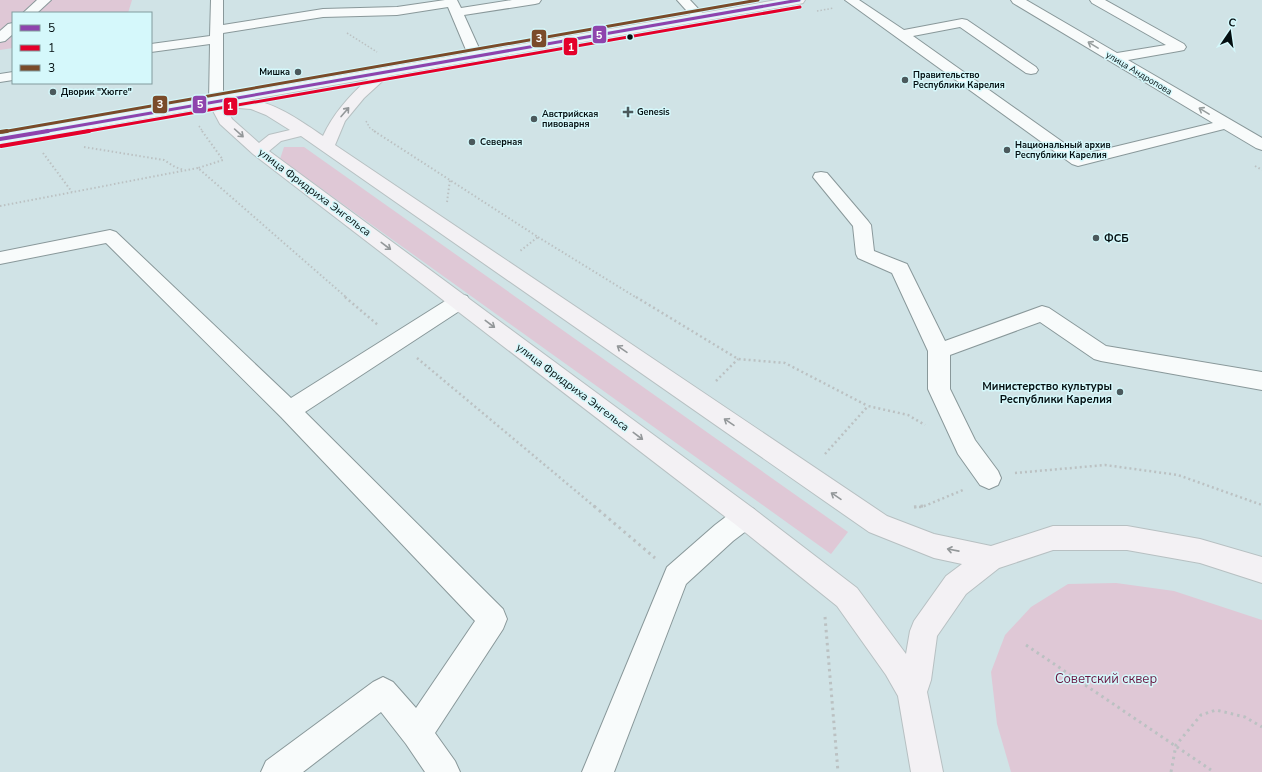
<svg xmlns="http://www.w3.org/2000/svg" width="1262" height="772" font-family="'Nunito Sans',sans-serif">
	<rect width="100%" height="100%" fill="#d0e3e6"/>
	<!-- green -->
	<g fill="#dfc8d6">
		<polygon points="0,0 132,0 128,13 13,13 13,48 0,50"/>
		<polygon points="284,147 304,147 848,532 831,554 280,159"/>
		<polygon points="1116,583 1174,591 1262,620 1262,772 1011,772 997,724 991,672 1005,635 1031,607 1068,584"/>
	</g>
	<g fill="none" stroke-linecap="round" stroke-linejoin="round">
		<!-- minor casing -->
		<g stroke="#89989a" stroke-width="2">
			<g id="minor">
				<polygon points="37,0 51,0 37,13 23,13"/>
				<polygon points="211,0 223,0 223,25 323,9 397,7 445,0 457,0 461,8 512,0 541,0 539,3 535,4 464,15 483,57 481,60 476,61 471,60 469,57 448,7 397,15 323,17 223,33 223,102 221,105 216,106 211,105 209,102 210,44 151,52 151,44 210,36"/>
				<polygon points="677,0 690,0 706,17 705,20 695,20"/>
				<polygon points="845,0 859,0 904,30 962,19 967,20 1036,67 1038,70 1036,73 1031,74 1026,73 960,27 913,36 1081,155 1213,123 1013,3 1011,0 1026,0 1117,53 1166,45 1092,3 1090,0 1105,0 1184,44 1186,47 1184,50 1179,51 1128,60 1262,138 1262,150 1256,148 1224,129 1078,166 1072,164"/>
				<polygon points="13,23 13,34 5,41 0,42 0,31 8,24"/>
				<polygon points="13,72 13,80 0,82 0,74"/>
				<polygon points="821,172 827,173 868,221 871,225 874,251 907,264 945,341 1042,306 1049,308 1106,346 1262,372 1262,390 1101,361 1094,359 1040,322 950,355 950,389 975,440 998,471 1001,478 998,485 989,489 980,485 958,454 928,389 928,351 892,273 858,258 856,254 853,226 813,177 815,173"/>
				<polygon points="110,230 116,232 291,398 453,296 460,294 467,296 470,301 467,306 305,412 503,609 507,619 503,629 435,733 455,761 460,772 425,772 406,744 381,712 303,772 261,772 266,761 373,682 383,677 393,682 416,708 475,621 281,417 106,243 0,264 0,252"/>
				<polygon points="745,506 754,509 758,517 754,525 733,541 686,584 614,772 582,772 667,567 715,525 736,509"/>
			</g>
		</g>
		<!-- major casing -->
		<g stroke="#b7c0c2" stroke-width="2">
			<path id="major" d="M777 0H805L803 3 799 4 388 76 364 98 345 121 335 145 887 516 934 534 991 546 1053 526H1127L1200 539 1262 557V583L1200 563 1127 550H1053L999 568 966 594 937 636 931 680 927 692 943 772H911L898 696 886 675 837 606 736 525 253 154 220 124 211 107 0 144V134ZM368 79C349 96 333 114 323 136 302 122 275 102 249 100ZM226 107 251 109 266 115 290 130 269 135 259 143 232 119ZM301 136 869 532 934 558 962 564 946 576 914 621 910 631 906 654 857 588 754 509 269 151 281 141Z"/>
		</g>
		<!-- path-far3 -->
		<g stroke="#bbc1c2" stroke-width="1.5" stroke-dasharray="1.5 2" stroke-linecap="butt">
			<polyline points="817,11 834,8"/>
			<polyline points="347,33 377,52"/>
			<polyline points="366,121 370,128 376,132"/>
			<polyline points="199,126 203,132"/>
		</g>
		<!-- path-far2 -->
		<g stroke="#bbc1c2" stroke-width="2" stroke-dasharray="1.5 2.5" stroke-linecap="butt">
			<polyline points="202,131 223,160 198,168 347,298"/>
			<polyline points="374,131 538,237 520,251"/>
			<polyline points="84,147 164,160 175,167 184,170"/>
			<polyline points="43,153 72,192"/>
			<polyline points="1255,166 1262,170"/>
			<polyline points="447,202 450,180"/>
			<polyline points="0,206 198,168"/>
			<polyline points="538,237 637,298"/>
		</g>
		<!-- path-far1 -->
		<g stroke="#bbc1c2" stroke-width="2.5" stroke-dasharray="2 3" stroke-linecap="butt">
			<polyline points="345,297 378,325"/>
			<polyline points="636,297 738,359 785,363 868,406"/>
			<polyline points="417,358 595,507"/>
			<polyline points="716,381 738,359"/>
			<polyline points="825,454 868,406 908,415 925,425"/>
			<polyline points="1015,473 1105,465 1178,475 1262,505"/>
			<polyline points="914,507 922,507 963,490"/>
		</g>
		<!-- path -->
		<g stroke="#bbc1c2" stroke-width="3" stroke-dasharray="2.5 4" stroke-linecap="butt">
			<polyline points="594,506 655,558"/>
			<polyline points="914,507 924,506"/>
			<polyline points="825,617 838,772"/>
			<polyline points="1026,645 1211,770"/>
			<polyline points="1171,772 1176,745 1201,715 1216,710 1245,717 1262,727"/>
		</g>
		<!-- minor -->
		<use href="#minor" fill="#f8fbfb" fill-rule="evenodd"/>
		<!-- major -->
		<use href="#major" fill="#f3f1f4" fill-rule="evenodd"/>
		<!-- bus-1-far1 casing -->
		<g stroke="#d5f8fb" stroke-width="5">
			<polyline id="bus-1-far1" points="42,132 799,0"/>
		</g>
		<!-- bus-1 casing -->
		<g stroke="#d5f8fb" stroke-width="6">
			<polyline id="bus-1" points="0,139 48,131"/>
		</g>
		<!-- bus-2-far1 casing -->
		<g stroke="#d5f8fb" stroke-width="5">
			<polyline id="bus-2-far1" points="83,132 800,7"/>
		</g>
		<!-- bus-2 casing -->
		<g stroke="#d5f8fb" stroke-width="6">
			<polyline id="bus-2" points="1,146 89,131"/>
		</g>
		<!-- bus-3-far1 casing -->
		<g stroke="#d5f8fb" stroke-width="5">
			<polyline id="bus-3-far1" points="2,132 758,0"/>
		</g>
		<!-- bus-3 casing -->
		<g stroke="#d5f8fb" stroke-width="6">
			<polyline id="bus-3" points="0,132 7,131"/>
		</g>
		<!-- bus-1-far1 -->
		<use href="#bus-1-far1" stroke="#8e44ad" stroke-width="3"/>
		<!-- bus-1 -->
		<use href="#bus-1" stroke="#8e44ad" stroke-width="4"/>
		<!-- bus-2-far1 -->
		<use href="#bus-2-far1" stroke="#e4002b" stroke-width="3"/>
		<!-- bus-2 -->
		<use href="#bus-2" stroke="#e4002b" stroke-width="4"/>
		<!-- bus-3-far1 -->
		<use href="#bus-3-far1" stroke="#7a4b2a" stroke-width="3"/>
		<!-- bus-3 -->
		<use href="#bus-3" stroke="#7a4b2a" stroke-width="4"/>
	</g>
	<!-- one-way arrows -->
	<defs><path id="oneway-shaft" d="M-6 0H5M1.5-3L5.5 0L1.5 3" fill="none" stroke-width="1.6" stroke-linecap="round" stroke-linejoin="round"/></defs>
	<g stroke="#969d9d">
		<use href="#oneway-shaft" transform="translate(1093 45) rotate(-149)"/>
		<use href="#oneway-shaft" transform="translate(1204 111) rotate(-149)"/>
	</g>
	<g stroke="#939799">
		<use href="#oneway-shaft" transform="translate(345 112) rotate(-49)"/>
		<use href="#oneway-shaft" transform="translate(239 133) rotate(42)"/>
		<use href="#oneway-shaft" transform="translate(386 246) rotate(37)"/>
		<use href="#oneway-shaft" transform="translate(490 324) rotate(37)"/>
		<use href="#oneway-shaft" transform="translate(622 349) rotate(-146)"/>
		<use href="#oneway-shaft" transform="translate(729 422) rotate(-146)"/>
		<use href="#oneway-shaft" transform="translate(638 436) rotate(37)"/>
		<use href="#oneway-shaft" transform="translate(836 496) rotate(-146)"/>
		<use href="#oneway-shaft" transform="translate(953 550) rotate(-169)"/>
	</g>
	<!-- markers -->
	<circle fill="#040f11" stroke="#d5f8fb" stroke-width="1.5" cx="630" cy="37" r="3.5"/>
	<g fill="#4b595c" stroke="#d5f8fb" stroke-width="1.5">
		<circle cx="298" cy="72" r="4"/>
		<circle cx="905" cy="80" r="4"/>
		<circle cx="53" cy="92" r="4"/>
		<path d="M626 106h4v4h4v4h-4v4h-4v-4h-4v-4h4z"/>
		<circle cx="534" cy="119" r="4"/>
		<circle cx="472" cy="142" r="4"/>
		<circle cx="1007" cy="150" r="4"/>
		<circle cx="1096" cy="238" r="4"/>
		<circle cx="1120" cy="392" r="4"/>
	</g>
	<g text-anchor="middle" stroke-width="3" stroke-linejoin="round" paint-order="stroke">
		<!-- far-poi labels -->
		<g font-size="9" font-weight="bold" fill="#040f11" stroke="#d5f8fb" text-anchor="start">
			<text x="290" y="75" text-anchor="end">Мишка</text>
			<text x="913" y="78">Правительство<tspan x="913" dy="10">Республики Карелия</tspan></text>
			<text x="61" y="95">Дворик "Хюгге"</text>
			<text x="637" y="115">Genesis</text>
			<text x="542" y="117">Австрийская<tspan x="542" dy="10">пивоварня</tspan></text>
			<text x="480" y="145">Северная</text>
			<text x="1015" y="148">Национальный архив<tspan x="1015" dy="10">Республики Карелия</tspan></text>
		</g>
		<!-- far-street labels -->
		<g font-size="9" fill="#040f11" stroke="#d5f8fb">
			<text transform="translate(1139 73) rotate(31)" y="3">улица Андропова</text>
		</g>
		<!-- street labels -->
		<g font-size="11" fill="#040f11" stroke="#d5f8fb">
			<text transform="translate(315 192) rotate(37)" y="4">улица Фридриха Энгельса</text>
			<text transform="translate(573 387) rotate(37)" y="4">улица Фридриха Энгельса</text>
		</g>
		<!-- poi labels -->
		<g font-size="11" font-weight="bold" fill="#040f11" stroke="#d5f8fb" text-anchor="start">
			<text x="1104" y="242">ФСБ</text>
			<text x="1112" y="390" text-anchor="end">Министерство культуры<tspan x="1112" dy="13">Республики Карелия</tspan></text>
		</g>
		<!-- near-park labels -->
		<g font-size="13" fill="#6a1843" stroke="#d5f8fb">
			<text x="1106" y="683">Советский сквер</text>
		</g>
	</g>
	<g stroke="#d5f8fb" stroke-width="1.5">
		<rect x="592" y="25" width="15" height="19" rx="4" fill="#8e44ad"/>
		<rect x="531" y="29" width="16" height="19" rx="4" fill="#7a4b2a"/>
		<rect x="563" y="37" width="15" height="19" rx="4" fill="#e4002b"/>
		<rect x="152" y="95" width="16" height="19" rx="4" fill="#7a4b2a"/>
		<rect x="192" y="95" width="15" height="19" rx="4" fill="#8e44ad"/>
		<rect x="223" y="97" width="15" height="19" rx="4" fill="#e4002b"/>
	</g>
	<g font-size="11" text-anchor="middle" font-weight="bold" fill="#fff">
		<text x="599" y="39">5</text>
		<text x="539" y="42">3</text>
		<text x="571" y="51">1</text>
		<text x="160" y="108">3</text>
		<text x="200" y="108">5</text>
		<text x="230" y="110">1</text>
	</g>
	<!-- legend -->
	<rect x="12" y="12" width="140" height="72" fill="#d5f8fb" stroke="#819b9d"/>
	<rect x="20" y="25" width="20" height="6" fill="#8e44ad" stroke="#819b9d"/>
	<text x="48" y="32" font-size="12" fill="#040f11">5</text>
	<rect x="20" y="45" width="20" height="6" fill="#e4002b" stroke="#819b9d"/>
	<text x="48" y="52" font-size="12" fill="#040f11">1</text>
	<rect x="20" y="65" width="20" height="6" fill="#7a4b2a" stroke="#819b9d"/>
	<text x="48" y="72" font-size="12" fill="#040f11">3</text>
	<!-- north arrow -->
	<g transform="translate(1230 32) rotate(13)" stroke="#d5f8fb" stroke-width="3" paint-order="stroke">
	<path d="M0-3L7 15L0 10L-7 15Z" fill="#040f11"/>
	<text y="-6" font-size="11" font-weight="bold" text-anchor="middle" fill="#040f11">С</text>
	</g>
</svg>
